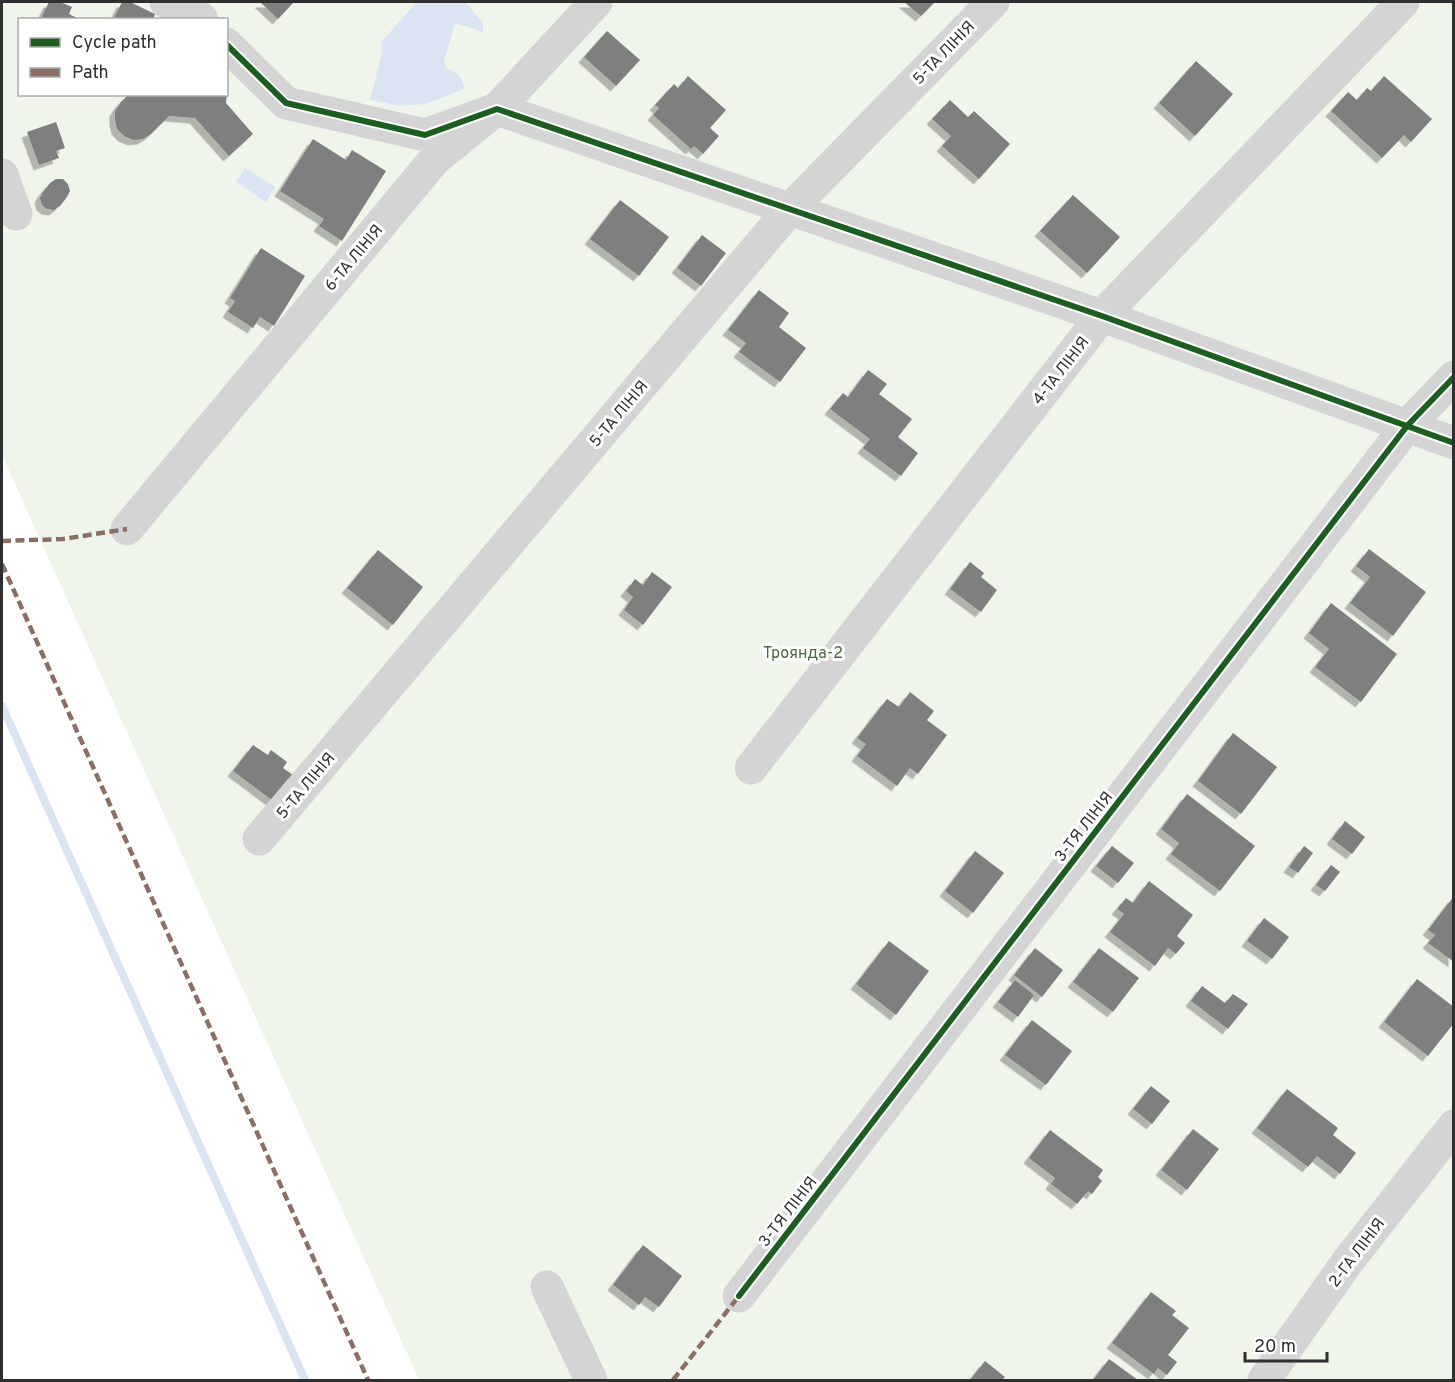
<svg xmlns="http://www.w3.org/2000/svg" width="1455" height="1382" font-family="Overpass,sans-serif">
	<defs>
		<filter id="shadow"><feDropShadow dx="-5.5" dy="5.5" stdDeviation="0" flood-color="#0004"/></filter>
	</defs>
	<rect width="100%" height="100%" fill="#fff"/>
	<!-- green -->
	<path fill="#f0f5ec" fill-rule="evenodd" d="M2 2H1453V1380H419L2 455ZM20 20H226V94H20Z"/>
	<!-- water -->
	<g fill="#dae4f2">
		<path d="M417 2H465L483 23V32L455 23 444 62 446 68C457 72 463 77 464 89L425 104 400 106 370 100 382 53 381 42Z"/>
		<polygon points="245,168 275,187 266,202 236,182"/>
	</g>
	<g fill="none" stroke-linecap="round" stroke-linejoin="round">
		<!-- stream -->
		<polyline stroke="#dae4f2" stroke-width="8" points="2,706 305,1380"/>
	</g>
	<!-- building -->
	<g fill="#7f7f7f" filter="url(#shadow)">
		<polygon points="49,2 60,2 72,7 69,14 81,20 40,20"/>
		<polygon points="122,2 130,2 155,14 153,20 113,20"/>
		<polygon points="260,2 294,2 278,19"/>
		<polygon points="904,2 935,2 921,16"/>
		<polygon points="607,31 640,60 616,86 584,57"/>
		<polygon points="1196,61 1233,94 1195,136 1159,103"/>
		<polygon points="688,76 726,110 710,128 719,136 703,154 694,146 691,149 653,115 659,108 655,105 674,84 678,88"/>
		<polygon points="1384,76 1432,119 1411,142 1404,135 1382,158 1331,111 1348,92 1357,100 1367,88 1371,91"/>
		<polygon points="129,94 227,94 226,103 253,134 229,156 195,118 169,116 151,134 143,139 133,140 124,136 117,129 115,120 115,111 121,102"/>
		<polygon points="950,100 968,117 974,111 1010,144 979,179 942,146 951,136 932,119"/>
		<polygon points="56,122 65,148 56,151 59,158 39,165 27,132"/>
		<polygon points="313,139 346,160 352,150 386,171 342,241 319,226 324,219 280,191"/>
		<polygon points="56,179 63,179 68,184 70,191 67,197 60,206 54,210 47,209 42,205 40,198 43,192 50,183"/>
		<polygon points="1073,195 1120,237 1087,273 1040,231"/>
		<polygon points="620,200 669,237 639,276 590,239"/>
		<polygon points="702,235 726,253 701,286 677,268"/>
		<polygon points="261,248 305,276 274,326 260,317 253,328 228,312 235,301 230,298"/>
		<polygon points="759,290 789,313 779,327 806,348 780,382 739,352 746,343 728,330"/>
		<polygon points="868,370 887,384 879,394 912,419 898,437 918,453 901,476 863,448 870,439 830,409 843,393 848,397"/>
		<polygon points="1369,549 1426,592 1393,636 1350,603 1370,577 1356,566"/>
		<polygon points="378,550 423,587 393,625 347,588"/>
		<polygon points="970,562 984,573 981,577 997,590 981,612 950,589"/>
		<polygon points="652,572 672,587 643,625 624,610 633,597 626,591 635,579 643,585"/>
		<polygon points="1331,603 1397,654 1361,702 1315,667 1329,649 1309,633"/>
		<polygon points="910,692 934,711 927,720 947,735 918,774 910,768 897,786 857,756 866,744 857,738 887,699 899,707"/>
		<polygon points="1233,733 1277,767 1241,814 1198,781"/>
		<polygon points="253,745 268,755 271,750 287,762 283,768 293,775 273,801 233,771"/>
		<polygon points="1187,794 1255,846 1220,891 1171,854 1179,843 1161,829"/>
		<polygon points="1345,821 1365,837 1352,854 1332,839"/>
		<polygon points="1112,846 1134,863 1118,883 1096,866"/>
		<polygon points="1304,846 1313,853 1298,873 1289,867"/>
		<polygon points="975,851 1004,873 973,913 945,891"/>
		<polygon points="1331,865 1340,872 1325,891 1316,885"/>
		<polygon points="1149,881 1193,915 1177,936 1185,943 1176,954 1168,948 1155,966 1110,932 1124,914 1117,909 1126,898 1133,903"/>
		<polygon points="1454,896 1454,962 1428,943 1435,935 1428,930"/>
		<polygon points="1264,918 1289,937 1272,959 1247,941"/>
		<polygon points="889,941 929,971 896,1015 856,984"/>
		<polygon points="1035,948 1063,970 1042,997 1014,975"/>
		<polygon points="1099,948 1139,978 1113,1012 1073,982"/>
		<polygon points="1417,979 1454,1007 1454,1023 1428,1056 1384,1022"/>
		<polygon points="1015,980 1034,995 1018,1017 998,1002"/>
		<polygon points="1202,986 1225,1003 1233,994 1248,1004 1228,1029 1191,1001"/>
		<polygon points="1032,1020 1072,1051 1046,1085 1005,1055"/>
		<polygon points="1151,1086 1170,1101 1152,1124 1133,1109"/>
		<polygon points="1287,1089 1338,1128 1333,1135 1356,1153 1340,1174 1317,1156 1308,1167 1257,1128"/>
		<polygon points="1193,1129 1219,1149 1187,1190 1161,1170"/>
		<polygon points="1050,1130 1103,1170 1098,1177 1102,1181 1092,1194 1088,1191 1077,1204 1051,1184 1055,1178 1029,1158"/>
		<polygon points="643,1245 682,1276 659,1307 645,1297 639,1305 613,1285"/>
		<polygon points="1151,1292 1176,1311 1172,1315 1189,1328 1168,1355 1177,1362 1167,1375 1158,1368 1154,1374 1112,1343"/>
		<polygon points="1109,1359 1138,1380 1093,1380"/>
		<polygon points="985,1361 1005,1377 1002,1380 970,1380"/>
	</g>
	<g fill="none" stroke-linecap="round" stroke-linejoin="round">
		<!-- minor -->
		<g stroke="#d4d4d4" stroke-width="33">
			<polyline points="166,2 197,15 202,20"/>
			<polyline points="226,44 286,103 425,135 497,109 1102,316 1454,443"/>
			<polyline points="2,175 16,214"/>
			<polyline points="127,529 435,159 497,109 596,2"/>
			<polyline points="751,768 1102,316 1403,2"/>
			<polyline points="259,839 790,209 993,2"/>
			<polyline points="547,1287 591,1380"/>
			<polyline points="739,1296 1407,426 1454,377"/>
			<polyline points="1264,1380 1348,1261 1454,1126"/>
		</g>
		<!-- quiet -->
		<g stroke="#8d6e63" stroke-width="4.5" stroke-dasharray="9 4.5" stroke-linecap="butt">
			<polyline points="2,541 63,539 127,529"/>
			<polyline points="2,564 368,1380"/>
			<polyline points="673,1380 739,1296"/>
		</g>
		<!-- cycleway casing -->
		<g stroke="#fff" stroke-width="10">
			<g id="cycleway">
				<polyline points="226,44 286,103 425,135 497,109 1102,316 1454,443"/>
				<polyline points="739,1296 1407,426 1454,377"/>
			</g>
		</g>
		<!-- cycleway -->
		<use href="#cycleway" stroke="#1b5e20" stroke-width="6"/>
	</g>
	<g text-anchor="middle" stroke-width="6" stroke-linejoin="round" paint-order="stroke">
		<!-- street labels -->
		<g font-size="16" fill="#2f2f2f" stroke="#fff">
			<text transform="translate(943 52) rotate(-46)" y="6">5-ТА ЛІНІЯ</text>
			<text transform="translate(353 257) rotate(-50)" y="6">6-ТА ЛІНІЯ</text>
			<text transform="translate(1060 370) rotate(-52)" y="6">4-ТА ЛІНІЯ</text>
			<text transform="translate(618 413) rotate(-50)" y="6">5-ТА ЛІНІЯ</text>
			<text transform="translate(305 785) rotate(-50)" y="6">5-ТА ЛІНІЯ</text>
			<text transform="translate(1083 826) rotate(-52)" y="6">3-ТЯ ЛІНІЯ</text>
			<text transform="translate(787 1211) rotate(-52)" y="6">3-ТЯ ЛІНІЯ</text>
			<text transform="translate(1356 1252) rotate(-53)" y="6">2-ГА ЛІНІЯ</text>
		</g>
		<!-- park labels -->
		<g font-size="16" fill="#4b6a3d" stroke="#fff">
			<text x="803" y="658">Троянда-2</text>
		</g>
	</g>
	<!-- border -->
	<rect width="1455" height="1382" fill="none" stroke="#2f2f2f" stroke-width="6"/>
	<!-- legend -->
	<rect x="18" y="18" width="210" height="78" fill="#ffffff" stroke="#acacac" stroke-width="1.5"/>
	<rect x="30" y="38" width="30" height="9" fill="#1b5e20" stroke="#acacac" stroke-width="1.5"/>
	<text x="72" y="48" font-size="18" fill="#2f2f2f">Cycle path</text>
	<rect x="30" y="68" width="30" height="9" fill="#8d6e63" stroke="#acacac" stroke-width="1.5"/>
	<text x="72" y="78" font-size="18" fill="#2f2f2f">Path</text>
	<!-- scale -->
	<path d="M1245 1352v9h82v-9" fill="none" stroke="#2f2f2f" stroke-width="3"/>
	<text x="1254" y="1352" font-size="18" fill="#2f2f2f" stroke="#ffffff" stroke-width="4.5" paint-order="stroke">20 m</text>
</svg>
